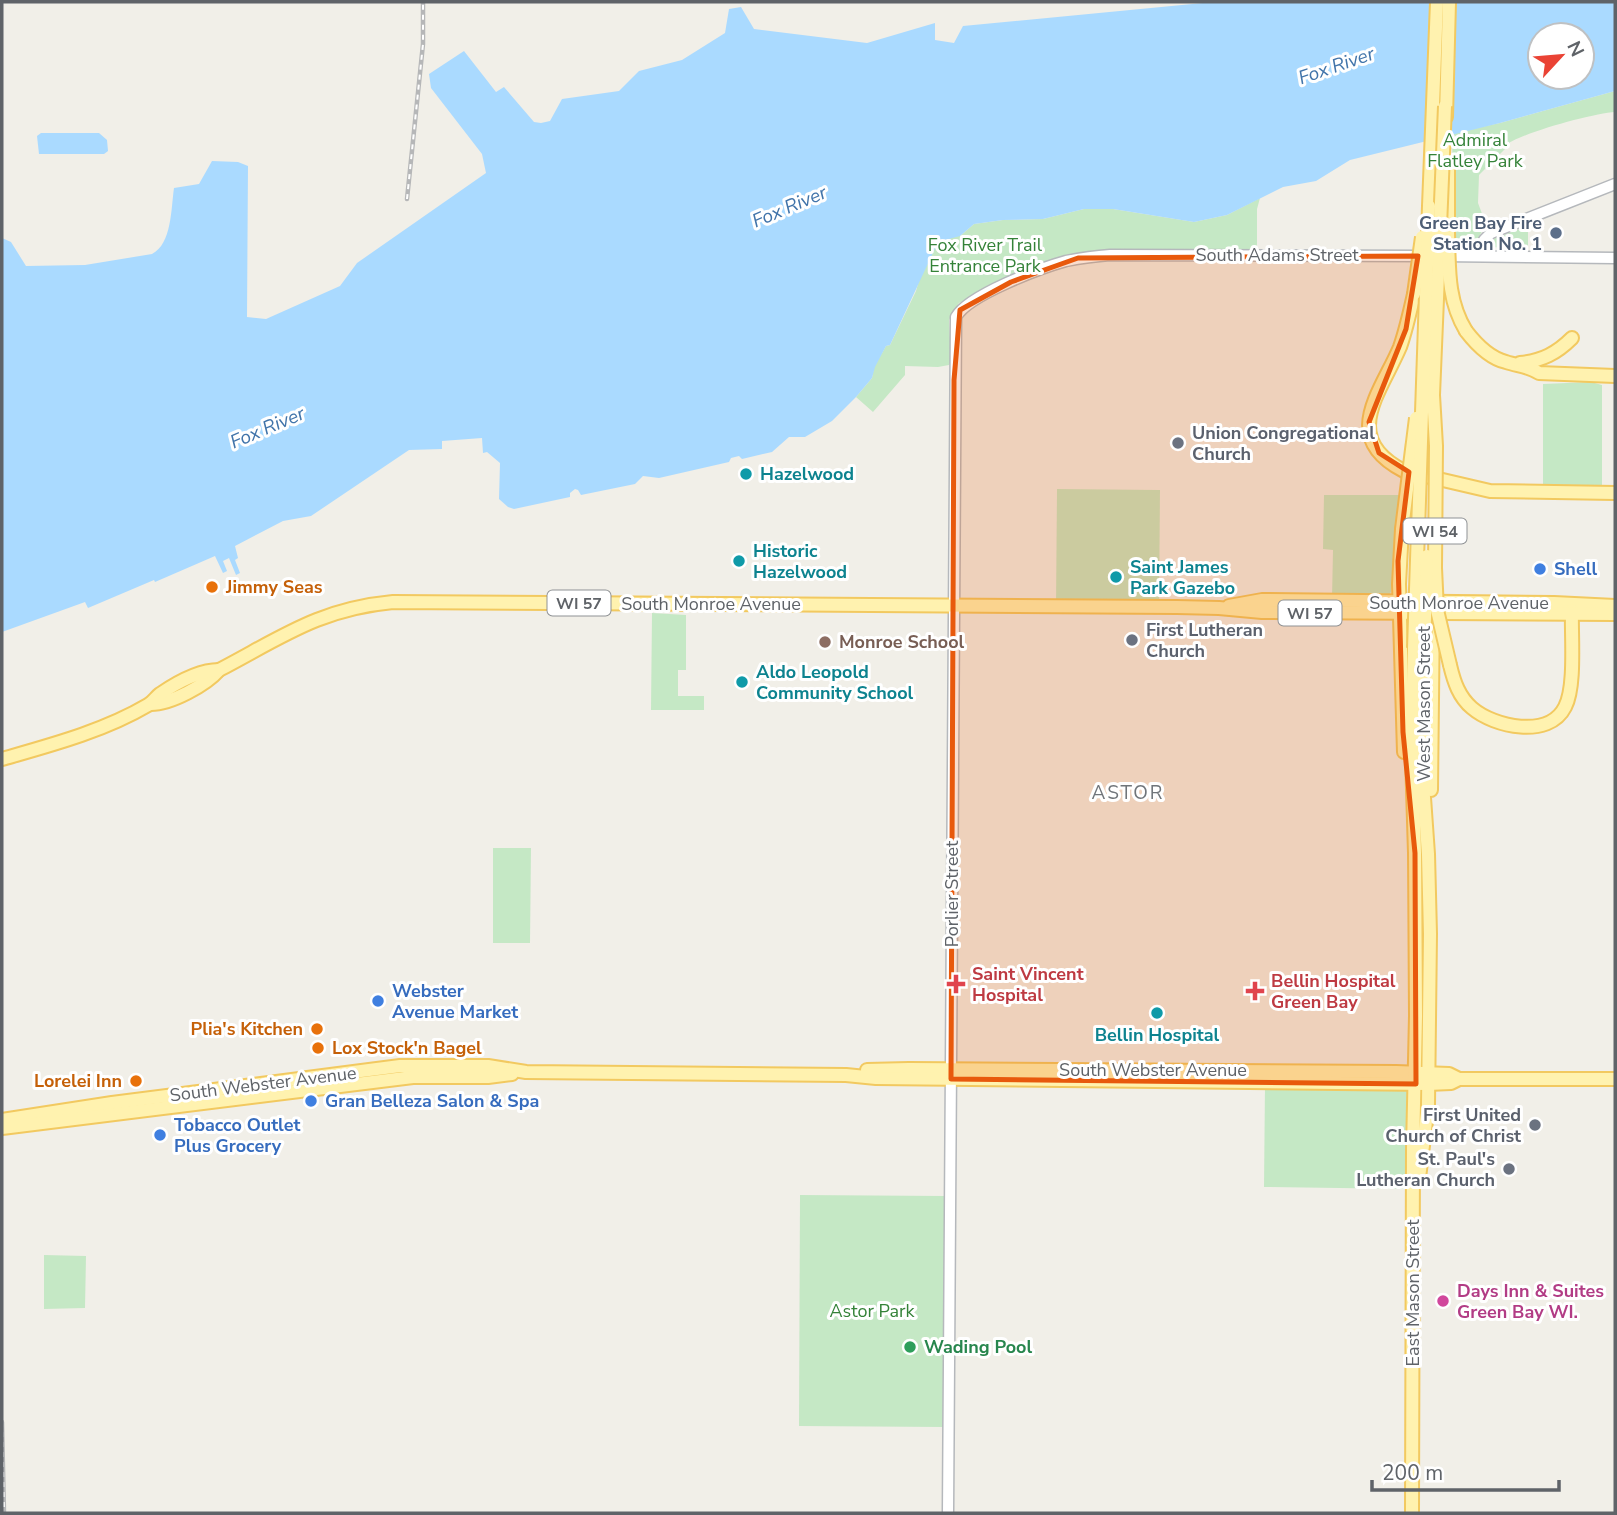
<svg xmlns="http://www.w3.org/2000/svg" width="1617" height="1515" font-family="'Nunito Sans',sans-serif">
	<rect width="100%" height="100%" fill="#f1efe8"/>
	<!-- green -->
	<g fill="#c5e8c5">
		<path d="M1615 91V112C1594 113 1517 134 1505 146L1506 148 1479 175 1478 203 1487 227C1477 233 1480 242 1473 249L1454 250 1452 133 1500 123Z"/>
		<polygon points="1260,198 1257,209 1257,251 1107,250 1049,261 1026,269 959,303 949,320 951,361 949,365 938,367 905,366 905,375 873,412 856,397 872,378 874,367 886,346 890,345 916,291 940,206 960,236 974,224 1003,220 1043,219 1084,209 1113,209 1194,222 1227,215"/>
		<polygon points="1528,226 1528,250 1492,247 1491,243 1493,239"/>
		<polygon points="1591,382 1602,385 1602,489 1543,487 1543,384"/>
		<polygon points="1057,489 1160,490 1159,607 1056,606"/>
		<polygon points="1324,495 1404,495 1391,592 1388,597 1332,598 1333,550 1323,549"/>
		<polygon points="652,613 686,615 686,670 678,670 678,696 704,696 704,710 651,710"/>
		<polygon points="493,848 531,848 530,943 493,943"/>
		<polygon points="1265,1085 1409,1087 1408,1189 1264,1187"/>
		<polygon points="800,1195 945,1196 944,1427 799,1426"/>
		<polygon points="44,1255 86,1256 85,1308 44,1309"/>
	</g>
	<!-- water -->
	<g fill="#aadaff" fill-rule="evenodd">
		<path d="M1213 2H1615V91L1500 123 1350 160 1316 181 1283 187 1227 215 1194 222 1113 209H1084L1043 219 1003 220 974 224 960 236 938 242 890 345 886 346 875 367 872 378 856 397 832 421 805 437H789L772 452 742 459 739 456 731 458 729 462 659 478 643 476 635 484 581 495 578 490 575 489 570 493V497L514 509 508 507 499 499 500 463 487 452 483 453 482 438 442 441V449L409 450 311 516 283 521 235 546 238 558 235 560 240 573 236 575 229 558 223 561 227 571 223 573 215 556 155 582 154 580 88 608 85 602 2 632V238L11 242 26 266 85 265 152 254C172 244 171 208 174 188L199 184 212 161 238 162 248 166 247 317 266 319 340 286 357 263 486 173 482 154 431 88 429 74 464 51 496 92 504 87 534 122 541 123 550 121 562 99 619 91 639 71 682 60 725 33 729 9 741 7 754 29 867 43 935 23V40L954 43 963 26ZM1540 35H1582V77H1540Z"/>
		<polygon points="41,133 99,133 107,140 108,151 104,154 39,154 37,136"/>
	</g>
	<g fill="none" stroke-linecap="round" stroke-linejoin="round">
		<!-- minor casing -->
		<g stroke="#b5b8bc" stroke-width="13">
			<g id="minor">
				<polyline points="1442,256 1615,258"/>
				<polyline points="1483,256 1484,240 1491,233 1615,184"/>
				<path d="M948 1513 956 317C968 295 1041 268 1066 261 1081 258 1095 256 1110 255L1426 256"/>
			</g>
		</g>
		<!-- major casing -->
		<g stroke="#f2c960" stroke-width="16">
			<g id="major">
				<polyline points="1446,117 1449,2"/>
				<polyline points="1448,163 1448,232"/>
				<polyline points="1429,206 1437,2"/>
				<path d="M1414 294C1410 312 1406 330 1400 347 1381 392 1339 438 1404 471L1490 491 1615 493"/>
				<path d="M1466 331C1476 344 1489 358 1506 362 1518 366 1529 366 1539 373L1615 376"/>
				<path d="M1520 363C1542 361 1557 353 1572 338"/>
				<polyline points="1402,529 1399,584 1404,752"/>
				<polyline points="1229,606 1262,600 1554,603 1615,606"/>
				<path d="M1450 665C1454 682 1459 697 1472 708 1494 727 1549 739 1565 707 1576 686 1571 635 1572 610"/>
				<path d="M151 704C171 704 206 685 219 670 282 637 319 609 393 602L1177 607 1219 608 1262 612 1615 614"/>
				<path d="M2 759C51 745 104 731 148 705 153 702 156 697 160 694 176 683 200 670 219 670"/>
				<polyline points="1431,790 1433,609"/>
				<polyline points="867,1070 909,1069 1396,1072 1449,1074 1459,1079"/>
				<polyline points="2,1120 112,1103 400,1066 488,1066 526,1072 846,1075 876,1078 1428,1084 1451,1083 1459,1079 1615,1079"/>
				<polyline points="2,1128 413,1077 488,1077 512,1074"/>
				<polyline points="1419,1178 1428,1105 1430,934 1428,854 1421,755 1424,648"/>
				<polyline points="1412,1513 1413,1148 1416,1016 1415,853 1412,757 1414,648"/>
			</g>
		</g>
		<!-- minor -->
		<use href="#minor" stroke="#fff" stroke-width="10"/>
		<!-- major -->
		<use href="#major" stroke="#fff2af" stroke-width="12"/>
		<!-- rail casing -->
		<g stroke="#b6b7b8" stroke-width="4.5">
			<g id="rail">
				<polyline points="407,199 423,44 423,2"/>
				<polyline points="2,1422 4,1513"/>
			</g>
		</g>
		<!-- rail -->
		<use href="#rail" stroke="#fff" stroke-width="2" stroke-dasharray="5" stroke-linecap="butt"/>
		<!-- major-bridge casing -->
		<g stroke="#f2c960" stroke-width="16" stroke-linecap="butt">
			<g id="major-bridge">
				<polyline points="1445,106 1433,395 1436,446 1435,568 1437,610 1450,665"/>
				<path d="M1448 232C1449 267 1447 300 1466 331"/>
				<polyline points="1414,294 1422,237"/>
				<polyline points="1402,529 1416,418"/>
				<polyline points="1414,648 1429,206"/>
				<polyline points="1424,648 1427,556"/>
			</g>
		</g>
		<!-- major-bridge -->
		<use href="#major-bridge" stroke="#fff2af" stroke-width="12"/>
	</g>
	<!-- marked area -->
	<path fill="#e8590c" fill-opacity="0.2" stroke="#e8590c" stroke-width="5" stroke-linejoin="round" d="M1418 256 1406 329 1369 422 1379 453 1409 472 1398 561 1403 732 1415 853 1416 1084 951 1079 954 380 960 310 1011 282 1078 258Z"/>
	<!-- markers -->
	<circle fill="#5c6f8a" stroke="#fff" stroke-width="2.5" cx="1556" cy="233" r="7"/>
	<g fill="#6b7280" stroke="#fff" stroke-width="2.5">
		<circle cx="1178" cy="443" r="7"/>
		<circle cx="1132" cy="640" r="7"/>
		<circle cx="1535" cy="1125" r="7"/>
		<circle cx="1509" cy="1169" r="7"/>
	</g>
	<g fill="#0f9aa8" stroke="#fff" stroke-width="2.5">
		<circle cx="746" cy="474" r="7"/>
		<circle cx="739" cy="561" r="7"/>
		<circle cx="1116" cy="577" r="7"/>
		<circle cx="742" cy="682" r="7"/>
		<circle cx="1157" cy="1013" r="7"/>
	</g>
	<g fill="#3f7fe0" stroke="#fff" stroke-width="2.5">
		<circle cx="1540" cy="569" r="7"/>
		<circle cx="378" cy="1001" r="7"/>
		<circle cx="311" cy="1101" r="7"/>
		<circle cx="160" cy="1135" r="7"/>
	</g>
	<g fill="#e8710a" stroke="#fff" stroke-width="2.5">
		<circle cx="212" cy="587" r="7"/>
		<circle cx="317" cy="1029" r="7"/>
		<circle cx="318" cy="1048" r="7"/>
		<circle cx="136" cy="1081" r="7"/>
	</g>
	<circle fill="#8d6e63" stroke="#fff" stroke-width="2.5" cx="825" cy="642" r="7"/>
	<g fill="#e0444e" stroke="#fff" stroke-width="2.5">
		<path d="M952.5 973.5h7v7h7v7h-7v7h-7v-7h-7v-7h7z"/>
		<path d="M1251.5 980.5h7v7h7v7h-7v7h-7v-7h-7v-7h7z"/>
	</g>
	<circle fill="#d1479c" stroke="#fff" stroke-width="2.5" cx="1443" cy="1301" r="7"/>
	<circle fill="#2e9e5b" stroke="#fff" stroke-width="2.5" cx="910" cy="1347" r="7"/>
	<g text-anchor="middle" stroke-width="6" stroke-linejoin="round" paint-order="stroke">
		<!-- shield labels -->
		<g fill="#fff" stroke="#8f9295" stroke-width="2">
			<rect x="1403.5" y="518.5" width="63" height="25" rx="5"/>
			<rect x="547.5" y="590.5" width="63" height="25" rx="5"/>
			<rect x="1278.5" y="600.5" width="63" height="25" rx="5"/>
		</g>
		<g font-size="16" font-weight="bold" fill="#5f6368">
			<text x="1435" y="537">WI 54</text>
			<text x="579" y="609">WI 57</text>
			<text x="1310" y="619">WI 57</text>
		</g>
		<!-- park labels -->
		<g font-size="18" fill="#348238" stroke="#fff">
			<text x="1475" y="146">Admiral<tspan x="1475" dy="21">Flatley Park</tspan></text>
			<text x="985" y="251">Fox River Trail<tspan x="985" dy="21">Entrance Park</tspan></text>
			<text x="872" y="1317">Astor Park</text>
		</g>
		<!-- service labels -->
		<g font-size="18" font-weight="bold" fill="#4e5e75" stroke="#fff" text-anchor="end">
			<text x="1542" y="229">Green Bay Fire<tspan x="1542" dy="21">Station No. 1</tspan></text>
		</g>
		<!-- street labels -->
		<g font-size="18" fill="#5f6368" stroke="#fff">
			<text x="1277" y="261">South Adams Street</text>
			<text x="1459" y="609">South Monroe Avenue</text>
			<text x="711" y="610">South Monroe Avenue</text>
			<text transform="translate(1424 704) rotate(-90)" y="6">West Mason Street</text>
			<text transform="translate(952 894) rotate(-90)" y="6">Porlier Street</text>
			<text x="1153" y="1076">South Webster Avenue</text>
			<text transform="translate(263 1084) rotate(-7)" y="6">South Webster Avenue</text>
			<text transform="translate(1413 1293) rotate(-90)" y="6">East Mason Street</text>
		</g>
		<!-- worship labels -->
		<g font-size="18" font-weight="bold" fill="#5b616d" stroke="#fff" text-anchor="start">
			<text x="1192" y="439">Union Congregational<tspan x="1192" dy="21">Church</tspan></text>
			<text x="1146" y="636">First Lutheran<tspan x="1146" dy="21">Church</tspan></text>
			<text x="1521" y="1121" text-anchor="end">First United<tspan x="1521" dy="21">Church of Christ</tspan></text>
			<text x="1495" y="1165" text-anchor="end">St. Paul's<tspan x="1495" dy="21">Lutheran Church</tspan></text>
		</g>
		<!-- culture labels -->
		<g font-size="18" font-weight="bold" fill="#0d838f" stroke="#fff" text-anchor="start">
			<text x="760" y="480">Hazelwood</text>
			<text x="753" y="557">Historic<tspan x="753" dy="21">Hazelwood</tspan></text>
			<text x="1130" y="573">Saint James<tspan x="1130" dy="21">Park Gazebo</tspan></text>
			<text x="756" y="678">Aldo Leopold<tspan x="756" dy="21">Community School</tspan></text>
			<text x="1157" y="1041" text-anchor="middle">Bellin Hospital</text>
		</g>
		<!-- shop labels -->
		<g font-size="18" font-weight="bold" fill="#366cbe" stroke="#fff" text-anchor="start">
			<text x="1554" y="575">Shell</text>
			<text x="392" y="997">Webster<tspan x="392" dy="21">Avenue Market</tspan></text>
			<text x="325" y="1107">Gran Belleza Salon &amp; Spa</text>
			<text x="174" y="1131">Tobacco Outlet<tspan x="174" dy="21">Plus Grocery</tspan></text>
		</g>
		<!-- food labels -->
		<g font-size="18" font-weight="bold" fill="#c56008" stroke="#fff" text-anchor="start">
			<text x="226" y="593">Jimmy Seas</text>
			<text x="303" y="1035" text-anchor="end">Plia's Kitchen</text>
			<text x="332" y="1054">Lox Stock'n Bagel</text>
			<text x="122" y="1087" text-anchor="end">Lorelei Inn</text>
		</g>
		<!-- education labels -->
		<g font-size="18" font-weight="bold" fill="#785e54" stroke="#fff" text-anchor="start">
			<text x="839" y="648">Monroe School</text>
		</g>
		<!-- health labels -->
		<g font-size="18" font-weight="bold" fill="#be3a42" stroke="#fff" text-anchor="start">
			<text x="972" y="980">Saint Vincent<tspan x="972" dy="21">Hospital</tspan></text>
			<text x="1271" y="987">Bellin Hospital<tspan x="1271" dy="21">Green Bay</tspan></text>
		</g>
		<!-- hotel labels -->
		<g font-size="18" font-weight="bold" fill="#b23c85" stroke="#fff" text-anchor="start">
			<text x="1457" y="1297">Days Inn &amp; Suites<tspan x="1457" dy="21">Green Bay WI.</tspan></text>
		</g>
		<!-- leisure labels -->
		<g font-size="18" font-weight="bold" fill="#27864d" stroke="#fff" text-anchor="start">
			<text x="924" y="1353">Wading Pool</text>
		</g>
		<!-- water labels -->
		<g font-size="19" font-style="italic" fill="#4174aa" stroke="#fff">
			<text transform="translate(1336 65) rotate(-19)" y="7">Fox River</text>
			<text transform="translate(789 206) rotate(-23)" y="7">Fox River</text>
			<text transform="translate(267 427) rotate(-23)" y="7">Fox River</text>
		</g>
		<!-- neighbourhood labels -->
		<g font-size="19" letter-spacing="2" fill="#70757a" stroke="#fff">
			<text x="1128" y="799">ASTOR</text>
		</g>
	</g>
	<!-- border -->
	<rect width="1617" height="1515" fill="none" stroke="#5f6368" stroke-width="7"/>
	<!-- north arrow -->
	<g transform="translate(1561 56) rotate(64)"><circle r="33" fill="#ffffff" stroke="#bfc1c3" stroke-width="2"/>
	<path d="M0-5L12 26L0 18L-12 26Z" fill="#ea4335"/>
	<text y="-10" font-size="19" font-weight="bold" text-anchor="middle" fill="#5f6368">N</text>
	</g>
	<!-- scale -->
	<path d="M1372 1480v10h187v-10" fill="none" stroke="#5f6368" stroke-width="3.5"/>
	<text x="1382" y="1480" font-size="21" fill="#5f6368" stroke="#ffffff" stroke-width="5" paint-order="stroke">200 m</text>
</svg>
